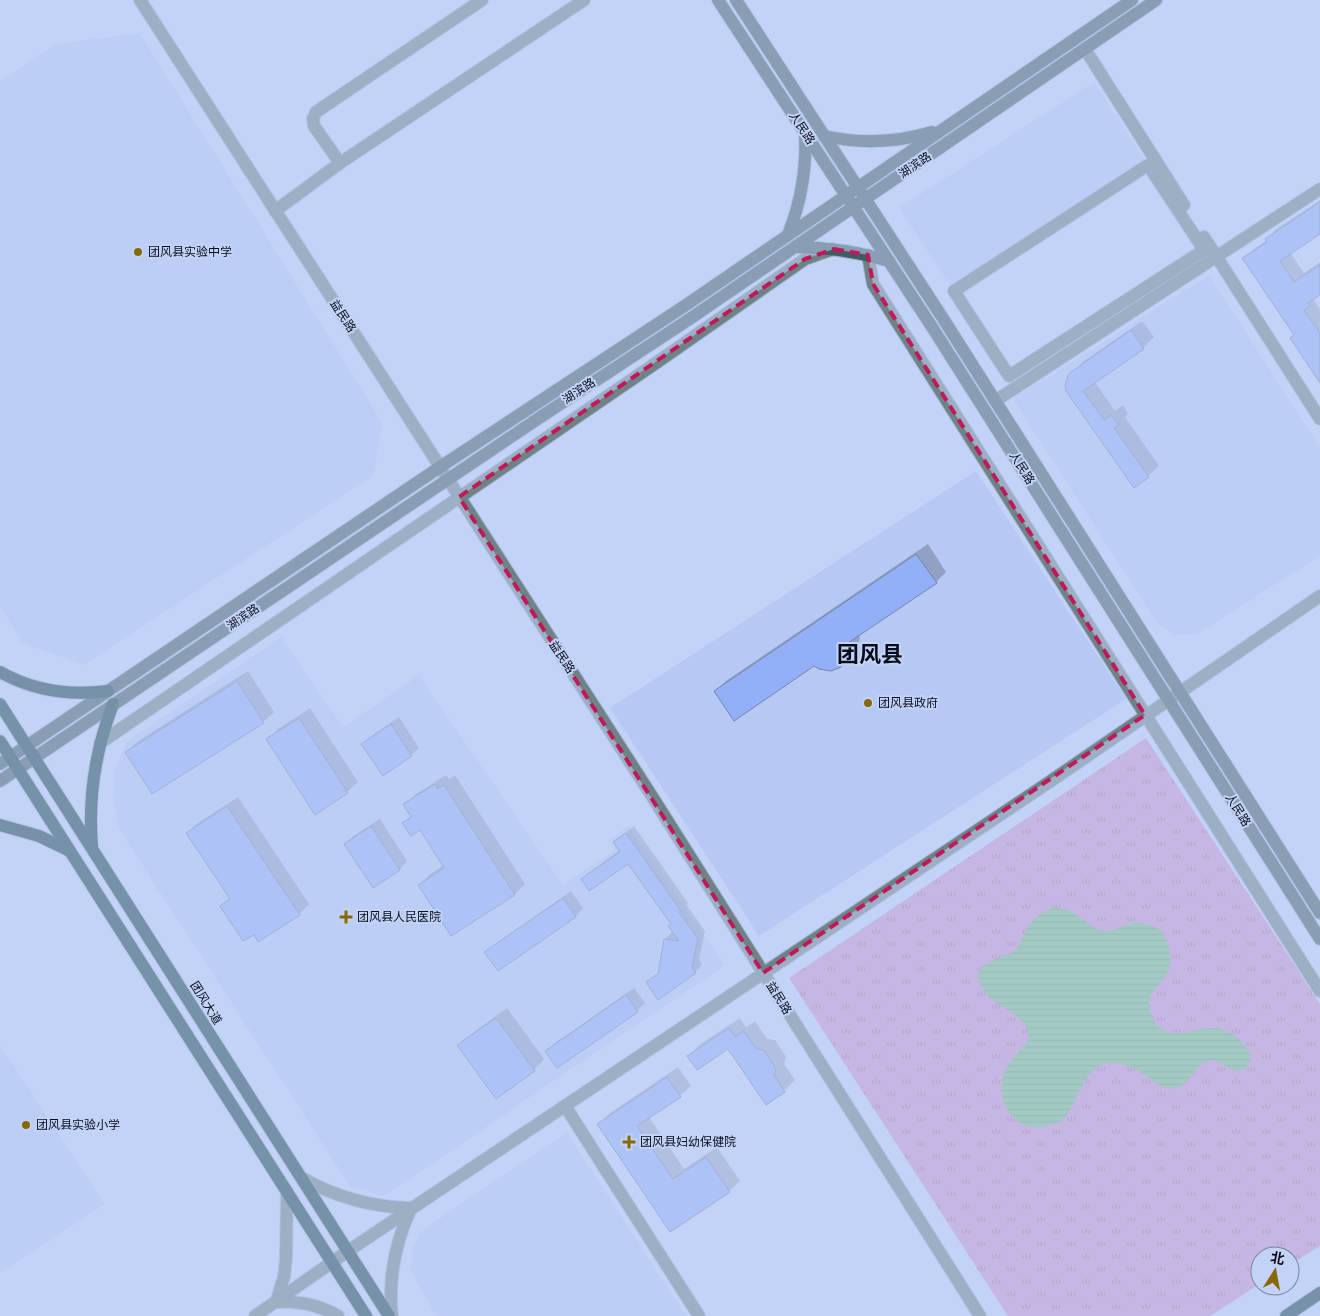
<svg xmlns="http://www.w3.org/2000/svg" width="1320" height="1316" font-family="Manrope,'Noto Sans SC',sans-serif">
	<defs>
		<pattern id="grass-tufts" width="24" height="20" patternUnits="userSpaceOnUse" patternTransform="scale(1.25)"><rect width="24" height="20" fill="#ca92c9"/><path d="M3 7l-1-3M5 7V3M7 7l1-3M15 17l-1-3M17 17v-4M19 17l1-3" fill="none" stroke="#a276a2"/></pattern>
		<pattern id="water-rules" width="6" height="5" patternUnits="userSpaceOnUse" patternTransform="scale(1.25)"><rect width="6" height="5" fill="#7abc81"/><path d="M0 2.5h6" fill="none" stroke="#68a06f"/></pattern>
	</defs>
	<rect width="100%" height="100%" fill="#c3d3f8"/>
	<!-- built -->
	<g fill="#b6c8f4">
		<polygon points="140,33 382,422 374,475 84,665 23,643 0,607 0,82 55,44"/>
		<polygon points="1094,82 1148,165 954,291 899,208"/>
		<polygon points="1209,275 1320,448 1320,556 1197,634 1177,635 1159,626 1013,399"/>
		<polygon points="976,471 1126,699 759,936 610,708"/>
		<polygon points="281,637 343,727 419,675 563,885 615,850 609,840 629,826 725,965 384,1196 350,1186 119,829 115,807 113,795 115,771 126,742"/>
		<polygon points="0,1045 105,1204 0,1273"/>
		<polygon points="567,1133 686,1316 436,1316 411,1270 412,1251 419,1235 424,1229"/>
	</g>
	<!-- grass -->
	<polygon fill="url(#grass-tufts)" points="1146,738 1320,1004 1320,1246 1290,1265 1290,1256 1260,1256 1260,1284 1210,1316 1008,1316 789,978"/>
	<!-- water -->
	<path fill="url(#water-rules)" d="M1054 908C1081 908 1088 930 1104 931 1118 932 1127 921 1141 923 1147 924 1154 926 1159 929 1169 937 1173 960 1168 971 1161 986 1142 996 1151 1014 1153 1019 1155 1023 1159 1027 1181 1044 1206 1019 1229 1032 1237 1036 1244 1045 1250 1053 1251 1058 1250 1063 1246 1067 1235 1078 1222 1060 1211 1060 1194 1062 1192 1087 1173 1088 1159 1090 1148 1075 1137 1070 1131 1066 1122 1064 1115 1063 1082 1059 1080 1106 1061 1121 1056 1124 1049 1126 1043 1127 1012 1131 993 1098 1005 1071 1010 1059 1021 1051 1028 1040 1028 1037 1029 1032 1027 1029 1021 1012 988 1005 980 984 971 960 1003 960 1014 951 1018 948 1020 942 1022 938 1029 923 1038 912 1054 908Z"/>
	<!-- shadow -->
	<g fill="#0003">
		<polygon points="1320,200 1320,232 1290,252 1304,273 1320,262 1320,294 1314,300 1320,309 1320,381 1295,335 1244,259 1254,249 1267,240 1276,229"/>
		<polygon points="1142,321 1154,337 1143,348 1095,382 1115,411 1123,405 1128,414 1125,417 1159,466 1148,476 1069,376 1084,361"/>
		<polygon points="928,544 946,572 936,582 859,635 860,638 856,650 841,666 814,665 715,691 726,681"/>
		<polygon points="248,671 274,712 263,722 127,752 137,742"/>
		<polygon points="310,708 358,782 347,792 267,740 278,729"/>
		<polygon points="399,717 419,748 411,755 363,744 371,736"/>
		<polygon points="446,775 449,779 455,775 525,884 515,894 451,934 419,885 430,874 444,865 420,828 404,823 412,815 405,805 416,794"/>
		<polygon points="238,797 309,904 299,914 254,933 221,906 230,897 188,833 198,823"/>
		<polygon points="380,819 407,861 400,869 373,886 345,844 353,836"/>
		<polygon points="634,826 688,903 686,904 705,931 699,959 702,965 695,972 647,983 660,972 665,939 673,931 672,924 629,862 582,879 590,872 620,850 614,842"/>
		<polygon points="571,891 583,908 576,916 498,970 486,953 494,945"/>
		<polygon points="634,988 645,1003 637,1011 547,1051 555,1043"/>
		<polygon points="507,1008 544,1059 534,1070 459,1045 470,1035"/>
		<polygon points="740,1018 746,1027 755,1021 767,1039 775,1040 786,1057 784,1064 795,1080 784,1091 729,1047 689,1056 699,1045"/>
		<polygon points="678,1067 691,1086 680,1096 649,1117 684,1169 717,1147 740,1181 729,1191 671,1230 599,1124 610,1113"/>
	</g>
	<!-- building -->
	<g fill="#92aff7" stroke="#7785a7">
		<polygon points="1320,202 1320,234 1280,261 1294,282 1320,265 1320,295 1308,303 1310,306 1304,310 1320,333 1320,383 1290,338 1294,335 1242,258 1267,242 1265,239"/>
		<polygon points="1131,330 1144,349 1083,391 1104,420 1111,415 1119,425 1114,428 1149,477 1134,488 1066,391 1065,385 1068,375 1071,372"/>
		<polygon points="916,554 937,583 848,643 849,656 841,667 831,671 819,669 814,666 734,721 714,691"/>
		<polygon points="237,681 264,723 152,794 125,752"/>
		<polygon points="299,718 348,793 315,815 266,739"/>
		<polygon points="391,724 412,756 383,776 361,744"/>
		<polygon points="435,784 438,789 444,785 515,895 451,936 418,885 444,868 420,830 411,836 402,823 411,817 403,804"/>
		<polygon points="227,806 300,915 258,942 254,935 243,941 220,906 230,899 186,833"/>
		<polygon points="371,826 400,870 373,888 344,844"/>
		<polygon points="626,833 681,911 679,912 698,939 692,967 696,973 658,1000 646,982 658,974 664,939 679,941 668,926 671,924 628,864 589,891 581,879 620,852 613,842"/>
		<polygon points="563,898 576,917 498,971 484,952"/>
		<polygon points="626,995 638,1012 557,1068 545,1051"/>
		<polygon points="496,1018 535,1071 496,1099 457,1045"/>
		<polygon points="729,1028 735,1037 744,1031 756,1049 764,1050 776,1069 774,1075 785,1092 766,1105 728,1049 697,1070 687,1056"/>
		<polygon points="667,1077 681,1097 637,1126 673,1179 706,1157 730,1192 670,1232 597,1124"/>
	</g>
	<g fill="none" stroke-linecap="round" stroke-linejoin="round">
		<!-- street casing -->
		<g stroke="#a1afd0" stroke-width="14">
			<g id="street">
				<polyline points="140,0 653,798 980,1316"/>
				<polyline points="1085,49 1184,205"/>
				<polyline points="340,163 314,126 313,119 316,112 482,0"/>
				<polygon points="1148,165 1204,250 1009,376 954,291"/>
				<polyline points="275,211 340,163 584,0"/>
				<polyline points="1204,237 1320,419"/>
				<polyline points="868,255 873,284 1320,991"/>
				<polyline points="995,401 1320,189"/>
				<polyline points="100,743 653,365 805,259 833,249"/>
				<polyline points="565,1106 699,1316"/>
				<path d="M302 1178C337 1198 371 1207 411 1208 395 1243 388 1278 392 1316"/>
				<path d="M287 1191 286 1259 284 1277 276 1302C298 1301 318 1304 338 1316"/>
				<polyline points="255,1316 348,1251 1048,783 1320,596"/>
			</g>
		</g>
		<!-- secondary casing -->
		<g stroke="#a1afd0" stroke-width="14">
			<g id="secondary">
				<polyline points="718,0 932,327 1320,939"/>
				<polyline points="736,0 944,320 1320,913"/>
				<path d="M824 136C861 144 896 143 932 132"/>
				<path d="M788 235C801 202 807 169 805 133"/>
				<path d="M795 247C828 247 858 252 889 261"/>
				<polyline points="0,764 440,467 683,307 1132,0"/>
				<polyline points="0,781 539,418 691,318 1156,0"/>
			</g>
		</g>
		<!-- primary casing -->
		<g stroke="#a1afd0" stroke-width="14">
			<g id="primary">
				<path d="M0 672C34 691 70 696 108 691"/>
				<polyline points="0,704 389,1316"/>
				<polyline points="0,741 366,1316"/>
				<polyline points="0,825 39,836 68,850"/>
				<path d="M92 846C88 797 95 751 113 704"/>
				<polyline points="1286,1316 1320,1293"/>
			</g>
		</g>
		<!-- street -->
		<use href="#street" stroke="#6e8386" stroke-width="12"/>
		<!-- secondary -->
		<use href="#secondary" stroke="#3e5d62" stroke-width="12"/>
		<!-- primary -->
		<use href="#primary" stroke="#194348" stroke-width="12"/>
	</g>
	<!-- marked area -->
	<path d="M0 0H1320V1316H0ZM834 249 868 255 873 284 1145 715 763 973 459 497 805 259Z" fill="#c3d3f8" fill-opacity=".55" fill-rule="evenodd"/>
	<path fill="none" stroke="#c2185b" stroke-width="4" stroke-dasharray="10 6" stroke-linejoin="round" d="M834 249 868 255 873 284 1145 715 763 973 459 497 805 259Z"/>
	<!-- markers -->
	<g fill="#886805" stroke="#c3d3f8" stroke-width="2">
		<circle cx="138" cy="252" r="5"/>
		<circle cx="868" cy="703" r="5"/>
		<path d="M343.5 909.5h5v5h5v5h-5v5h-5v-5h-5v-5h5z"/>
		<circle cx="26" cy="1125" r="5"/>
		<path d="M626.5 1134.5h5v5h5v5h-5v5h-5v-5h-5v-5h5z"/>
	</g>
	<g text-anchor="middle" stroke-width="4" stroke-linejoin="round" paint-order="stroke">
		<!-- street labels -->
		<g font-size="12" fill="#080d19" stroke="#c3d3f8">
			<text transform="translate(802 128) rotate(57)" y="4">人民路</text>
			<text transform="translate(915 165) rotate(-34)" y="4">湖滨路</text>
			<text transform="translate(343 316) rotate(57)" y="4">益民路</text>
			<text transform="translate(579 391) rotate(-33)" y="4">湖滨路</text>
			<text transform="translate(1022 468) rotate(58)" y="4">人民路</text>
			<text transform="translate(243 617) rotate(-34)" y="4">湖滨路</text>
			<text transform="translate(562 657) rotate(57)" y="4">益民路</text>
			<text transform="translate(1238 810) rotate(58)" y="4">人民路</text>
			<text transform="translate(779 998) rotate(58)" y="4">益民路</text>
			<text transform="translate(206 1003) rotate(58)" y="4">团风大道</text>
		</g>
		<!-- poi labels -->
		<g font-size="12" fill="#080d19" stroke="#c3d3f8" text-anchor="start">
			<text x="148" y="256">团风县实验中学</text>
			<text x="878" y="707">团风县政府</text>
			<text x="357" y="921">团风县人民医院</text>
			<text x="36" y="1129">团风县实验小学</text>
			<text x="640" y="1146">团风县妇幼保健院</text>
		</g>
		<!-- town labels -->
		<g font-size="22" font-weight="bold" fill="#080d19" stroke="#c3d3f8">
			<text x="870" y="662">团风县</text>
		</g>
	</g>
	<!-- north arrow -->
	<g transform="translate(1275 1271) rotate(11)"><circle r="24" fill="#c3d3f8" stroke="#78849f"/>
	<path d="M0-4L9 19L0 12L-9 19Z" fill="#886805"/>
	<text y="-8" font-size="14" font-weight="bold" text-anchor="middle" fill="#080d19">北</text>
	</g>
</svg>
